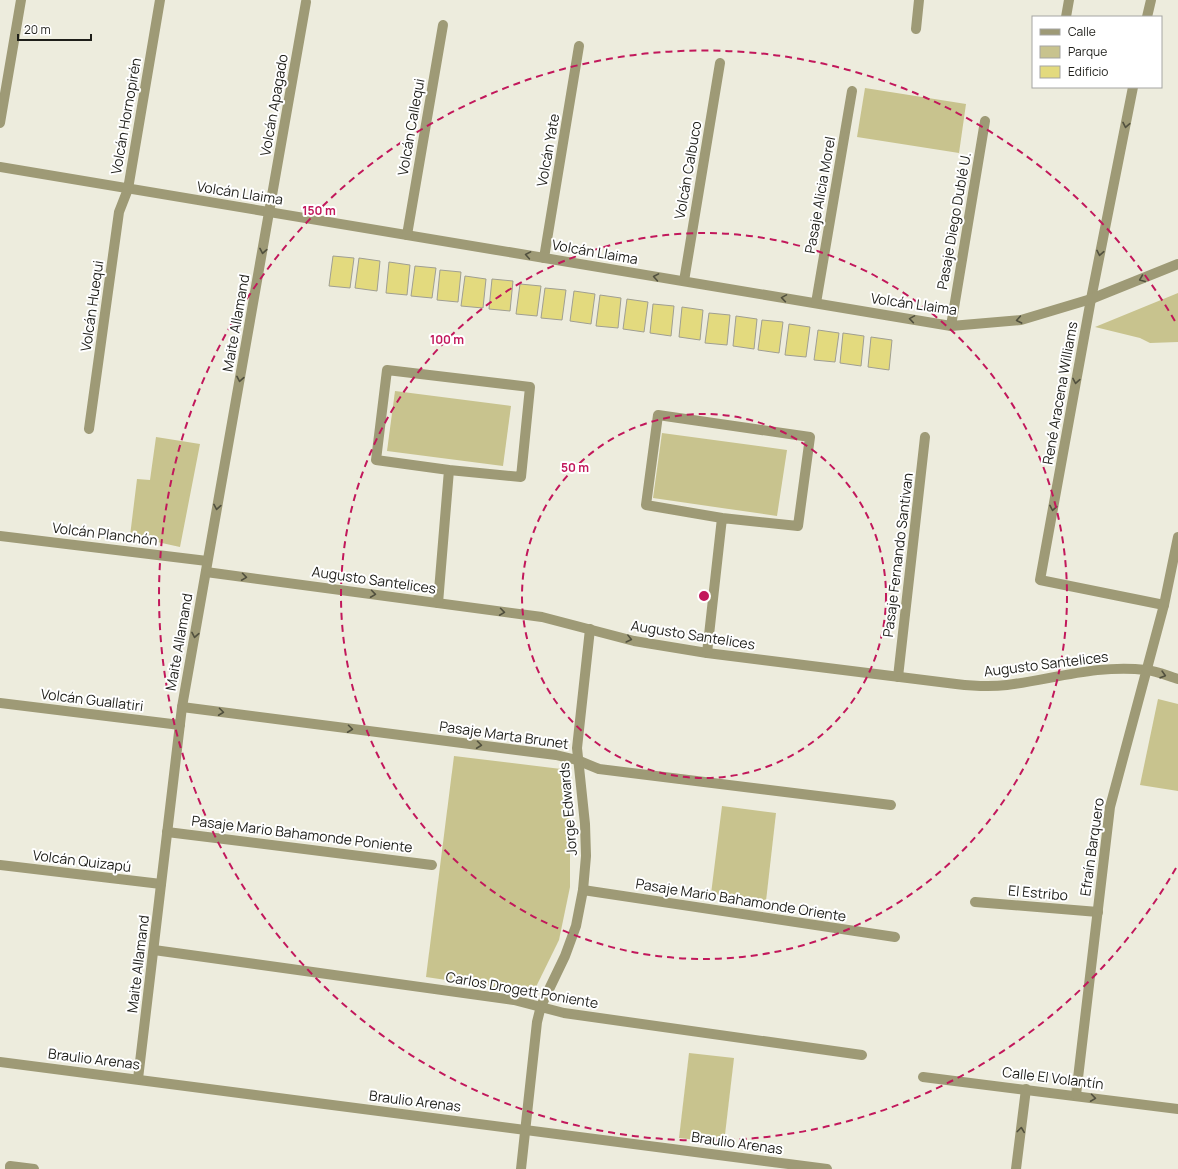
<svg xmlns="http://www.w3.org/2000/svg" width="1178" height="1169" font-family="Manrope,sans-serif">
	<rect width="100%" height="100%" fill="#edecdd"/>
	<!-- green -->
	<g fill="#c8c38e">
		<polygon points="865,88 966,104 959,153 857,137"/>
		<polygon points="1178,293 1178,342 1150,343 1140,338 1095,327"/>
		<polygon points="395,391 511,406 503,466 387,451"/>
		<polygon points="662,433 787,450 777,516 653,498"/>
		<polygon points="156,437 200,444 180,547 130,536 137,479 150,480"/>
		<polygon points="1158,699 1178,704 1178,791 1140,785"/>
		<polygon points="454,756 561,769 570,810 570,887 559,940 533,993 426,977"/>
		<polygon points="722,806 776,813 766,901 711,894"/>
		<polygon points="689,1053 734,1058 724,1143 679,1138"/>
	</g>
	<!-- building -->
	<g fill="#e3da7e" stroke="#a09f92">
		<polygon points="333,256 354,258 350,288 329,286"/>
		<polygon points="359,258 380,261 377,291 355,288"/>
		<polygon points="389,262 410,265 407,295 386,293"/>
		<polygon points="415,266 436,268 432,298 411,296"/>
		<polygon points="440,270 461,272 458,302 437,300"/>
		<polygon points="465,276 486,279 483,308 461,306"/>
		<polygon points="492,279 513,281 510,311 489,309"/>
		<polygon points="520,284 541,286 537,316 516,314"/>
		<polygon points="545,288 566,290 562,320 541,318"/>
		<polygon points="574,291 595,294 591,324 570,321"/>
		<polygon points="600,295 621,298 618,328 596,326"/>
		<polygon points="627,299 648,302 644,332 623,329"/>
		<polygon points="653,304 674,306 671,336 650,333"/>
		<polygon points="682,307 703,310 700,340 679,337"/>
		<polygon points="709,313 730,315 727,345 705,343"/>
		<polygon points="736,316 757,319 754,349 733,346"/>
		<polygon points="762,320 783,322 779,353 758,350"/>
		<polygon points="789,324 810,327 806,357 785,355"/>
		<polygon points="818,330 839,333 835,362 814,360"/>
		<polygon points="843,333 864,336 861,366 840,363"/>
		<polygon points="871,337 892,340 889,370 868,367"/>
	</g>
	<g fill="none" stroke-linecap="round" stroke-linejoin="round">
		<!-- lane -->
		<polyline stroke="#9e9a76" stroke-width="10" points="10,1169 10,1166 34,1169"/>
		<!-- street -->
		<g stroke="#9e9a76" stroke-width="10">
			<polyline points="1066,17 1069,0"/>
			<polyline points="1147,17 1151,0"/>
			<polyline points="916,29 919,0"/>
			<polyline points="1133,87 1091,299 1040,580 1164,605"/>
			<polyline points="0,123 21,0"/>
			<polyline points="0,167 951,326 1021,320 1091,299 1178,264"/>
			<polyline points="407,235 443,25"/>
			<polyline points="544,258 579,46"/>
			<polyline points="684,281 720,63"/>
			<polyline points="816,303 852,91"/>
			<polyline points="951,326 985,121"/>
			<polyline points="89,429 119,212 128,189 160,0"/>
			<polyline points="0,536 207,561"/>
			<path d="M206 572 542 617 634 641 707 653 956 684C973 686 990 687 1007 685 1053 679 1100 664 1146 670 1157 671 1168 676 1178 679"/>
			<polyline points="438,603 449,470 521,477 530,387 387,370 376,460 449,470"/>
			<polyline points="707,653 722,518 798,526 810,437 658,415 646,505 722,518"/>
			<polyline points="898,677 925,437"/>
			<polyline points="0,703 180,725"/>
			<polyline points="182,707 556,755 577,760 599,769 891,805"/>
			<polyline points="167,832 432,865"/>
			<polyline points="0,865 161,884"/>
			<polyline points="583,890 895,937"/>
			<polyline points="975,902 1098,912"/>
			<polyline points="154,950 514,1000 564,1013 862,1055"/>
			<polyline points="0,1062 827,1169"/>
			<polyline points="923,1077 1178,1109"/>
			<polyline points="138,1079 182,707 306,2"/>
			<polyline points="1076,1095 1110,807 1164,605 1178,537"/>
			<polyline points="521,1169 537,1022 541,1006 565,956 576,926 583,890 586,856 585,824 577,748 590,629"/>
			<polyline points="1016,1169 1026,1089"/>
		</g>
	</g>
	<!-- one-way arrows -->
	<defs><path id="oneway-chevron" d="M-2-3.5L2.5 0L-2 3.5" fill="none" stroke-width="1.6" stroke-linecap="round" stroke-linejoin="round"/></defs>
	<g stroke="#51503e">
		<use href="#oneway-chevron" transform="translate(1126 125) rotate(101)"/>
		<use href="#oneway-chevron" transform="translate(263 251) rotate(100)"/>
		<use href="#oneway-chevron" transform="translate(1100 253) rotate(101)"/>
		<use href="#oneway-chevron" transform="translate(528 255) rotate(-170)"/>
		<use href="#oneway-chevron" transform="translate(656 277) rotate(-170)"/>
		<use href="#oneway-chevron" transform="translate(1142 279) rotate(158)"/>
		<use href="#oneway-chevron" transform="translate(784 298) rotate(-171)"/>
		<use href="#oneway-chevron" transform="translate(912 319) rotate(-171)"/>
		<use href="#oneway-chevron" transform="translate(1019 320) rotate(169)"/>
		<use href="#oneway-chevron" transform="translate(240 379) rotate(100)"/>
		<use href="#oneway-chevron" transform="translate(1076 381) rotate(100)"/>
		<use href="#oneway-chevron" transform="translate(217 507) rotate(100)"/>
		<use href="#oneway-chevron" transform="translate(1053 508) rotate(100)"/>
		<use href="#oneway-chevron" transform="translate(244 577) rotate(8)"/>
		<use href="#oneway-chevron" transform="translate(373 594) rotate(8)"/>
		<use href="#oneway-chevron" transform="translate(502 612) rotate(8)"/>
		<use href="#oneway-chevron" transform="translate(195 635) rotate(100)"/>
		<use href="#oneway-chevron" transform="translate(629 639) rotate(14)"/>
		<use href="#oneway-chevron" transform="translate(1163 675) rotate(16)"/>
		<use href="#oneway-chevron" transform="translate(221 712) rotate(7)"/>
		<use href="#oneway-chevron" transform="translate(350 729) rotate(7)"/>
		<use href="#oneway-chevron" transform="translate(479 745) rotate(7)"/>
		<use href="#oneway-chevron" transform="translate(1093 1098) rotate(8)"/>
		<use href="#oneway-chevron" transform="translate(1021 1130) rotate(-83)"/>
	</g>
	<!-- distance rings -->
	<g fill="none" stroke="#c2185b" stroke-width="2" stroke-dasharray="7 5">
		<circle cx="704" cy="596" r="182"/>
		<circle cx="704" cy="596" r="363"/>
		<path d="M1176 868A545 545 0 1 1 1176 323"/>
	</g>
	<g text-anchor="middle" stroke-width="4" stroke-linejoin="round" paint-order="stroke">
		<!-- street labels -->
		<g font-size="14" fill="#1e1e19" stroke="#fff">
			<text transform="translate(274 105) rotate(-80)" y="5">Volcán Apagado</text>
			<text transform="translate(126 116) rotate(-80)" y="5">Volcán Hornopirén</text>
			<text transform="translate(411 127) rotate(-80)" y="5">Volcán Callequi</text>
			<text transform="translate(548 150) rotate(-80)" y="5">Volcán Yate</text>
			<text transform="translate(688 170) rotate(-80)" y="5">Volcán Calbuco</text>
			<text transform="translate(240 193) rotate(9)" y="5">Volcán Llaima</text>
			<text transform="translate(820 195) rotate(-80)" y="5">Pasaje Alicia Morel</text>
			<text transform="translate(954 221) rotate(-80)" y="5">Pasaje Diego Dublé U.</text>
			<text transform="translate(595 252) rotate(10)" y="5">Volcán Llaima</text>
			<text transform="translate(914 304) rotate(8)" y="5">Volcán Llaima</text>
			<text transform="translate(92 306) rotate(-82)" y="5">Volcán Huequi</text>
			<text transform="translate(236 323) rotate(-80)" y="5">Maite Allamand</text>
			<text transform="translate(1060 393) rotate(-80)" y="5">René Aracena Williams</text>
			<text transform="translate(105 534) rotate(7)" y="5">Volcán Planchón</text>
			<text transform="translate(898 555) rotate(-83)" y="5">Pasaje Fernando Santivan</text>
			<text transform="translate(374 580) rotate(8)" y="5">Augusto Santelices</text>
			<text transform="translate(693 635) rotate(9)" y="5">Augusto Santelices</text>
			<text transform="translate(179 642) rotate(-80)" y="5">Maite Allamand</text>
			<text transform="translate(1046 664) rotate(-7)" y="5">Augusto Santelices</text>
			<text transform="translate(92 700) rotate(7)" y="5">Volcán Guallatiri</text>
			<text transform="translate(504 735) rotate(8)" y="5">Pasaje Marta Brunet</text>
			<text transform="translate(568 809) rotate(-95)" y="5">Jorge Edwards</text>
			<text transform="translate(302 834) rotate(7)" y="5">Pasaje Mario Bahamonde Poniente</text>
			<text transform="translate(1092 847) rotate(-82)" y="5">Efraín Barquero</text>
			<text transform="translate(82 861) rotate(7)" y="5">Volcán Quizapú</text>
			<text transform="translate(1038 893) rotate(5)" y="5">El Estribo</text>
			<text transform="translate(741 900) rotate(9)" y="5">Pasaje Mario Bahamonde Oriente</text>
			<text transform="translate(138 964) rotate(-83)" y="5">Maite Allamand</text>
			<text transform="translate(522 990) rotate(10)" y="5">Carlos Drogett Poniente</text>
			<text transform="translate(94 1059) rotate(7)" y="5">Braulio Arenas</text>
			<text transform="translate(1053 1078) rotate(7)" y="5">Calle El Volantín</text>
			<text transform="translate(415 1101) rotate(7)" y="5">Braulio Arenas</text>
			<text transform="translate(737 1143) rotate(8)" y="5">Braulio Arenas</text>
		</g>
	</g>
	<circle cx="704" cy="596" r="6" fill="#c2185b" stroke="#fff" stroke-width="2"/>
	<g font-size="12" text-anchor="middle" font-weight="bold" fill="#c2185b" stroke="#fff" stroke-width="4" stroke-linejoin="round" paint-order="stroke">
		<text x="319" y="215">150 m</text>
		<text x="447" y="344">100 m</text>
		<text x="575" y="472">50 m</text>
	</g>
	<!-- legend -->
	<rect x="1032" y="16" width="130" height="72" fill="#ffffff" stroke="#a5a5a3"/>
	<rect x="1040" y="29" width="20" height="6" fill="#9e9a76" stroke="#a5a5a3"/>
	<text x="1068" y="36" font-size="12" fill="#1e1e19">Calle</text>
	<rect x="1040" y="46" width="20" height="12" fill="#c8c38e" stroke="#a5a5a3"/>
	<text x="1068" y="56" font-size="12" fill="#1e1e19">Parque</text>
	<rect x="1040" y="66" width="20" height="12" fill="#e3da7e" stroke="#a5a5a3"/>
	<text x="1068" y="76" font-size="12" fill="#1e1e19">Edificio</text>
	<!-- scale -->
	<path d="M18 34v6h73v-6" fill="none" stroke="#1e1e19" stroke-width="2"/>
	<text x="24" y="34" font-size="12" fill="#1e1e19" stroke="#ffffff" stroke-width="3" paint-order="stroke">20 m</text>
</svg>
